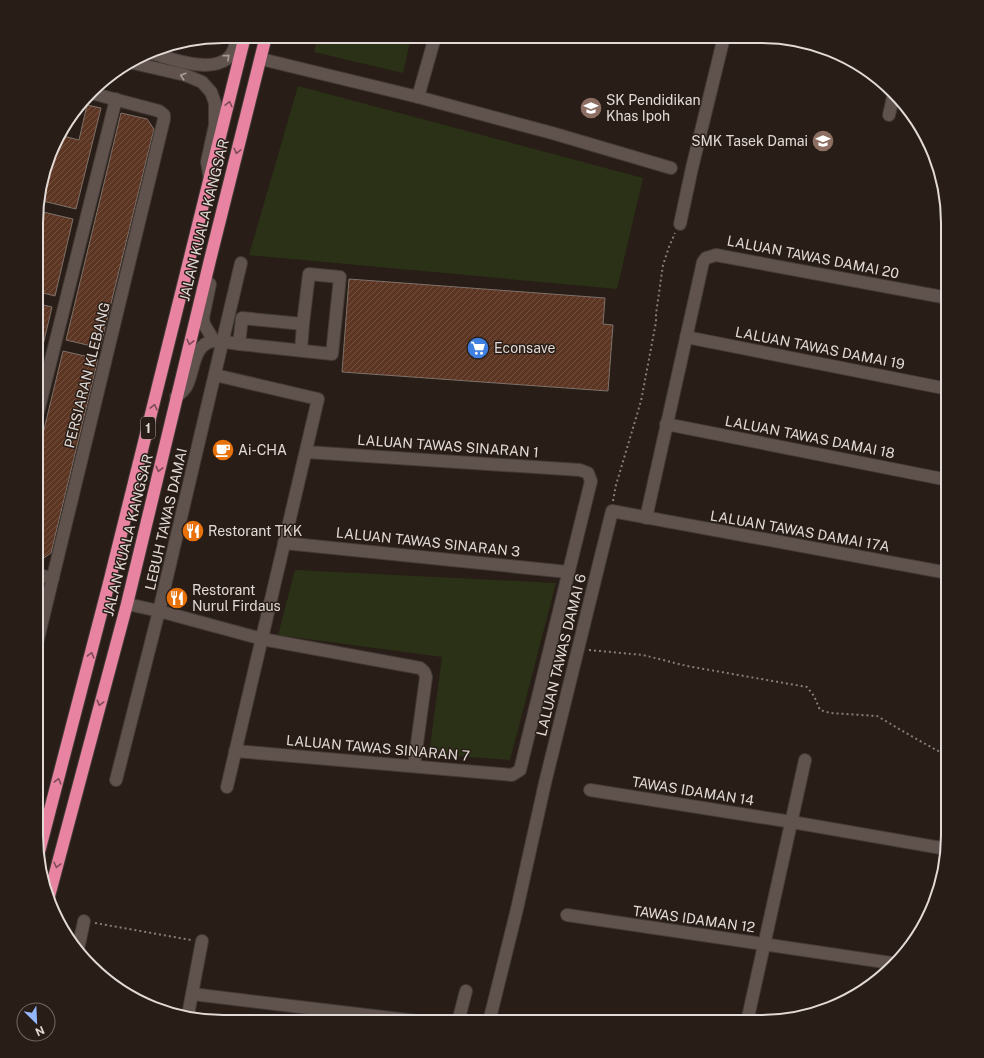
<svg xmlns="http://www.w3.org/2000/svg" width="984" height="1058" font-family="'Public Sans',sans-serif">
	<defs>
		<pattern id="building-hatch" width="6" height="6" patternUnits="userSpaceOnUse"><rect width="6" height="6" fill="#5c3622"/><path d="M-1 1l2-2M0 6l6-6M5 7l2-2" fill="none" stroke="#735241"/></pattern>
	</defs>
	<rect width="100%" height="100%" fill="#281d17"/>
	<!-- green -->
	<g fill="#2a3116">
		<polygon points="318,36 411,37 403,73 314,52"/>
		<polygon points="298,86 643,178 617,289 249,255"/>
		<polygon points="295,570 556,583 510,760 429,754 442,657 278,635"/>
	</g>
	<!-- building -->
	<g fill="url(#building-hatch)" stroke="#7e716a">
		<polygon points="87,105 101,108 76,209 39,200 40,186 59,135 79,140"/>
		<polygon points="121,113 147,119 154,129 100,348 66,340"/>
		<polygon points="39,211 73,219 55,296 39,292"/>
		<polygon points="349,279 605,298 603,324 613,325 608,391 342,372"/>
		<polygon points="39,304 52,307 39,362"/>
		<polygon points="63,351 98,359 51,553 41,560 38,559 38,454"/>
	</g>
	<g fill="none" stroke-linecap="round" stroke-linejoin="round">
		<!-- minor casing -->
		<g stroke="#433a36" stroke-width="14">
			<g id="minor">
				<path d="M150 53C171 58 209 74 228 58 234 53 236 44 237 36"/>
				<polyline points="261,59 418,97 552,133 671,168"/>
				<polyline points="133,63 185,75 202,82 211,92 215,103 215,125 207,162 210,179"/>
				<polyline points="418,97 435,37"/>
				<polyline points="889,115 893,97"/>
				<polyline points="680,224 692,168 724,37"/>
				<polyline points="210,284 203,318 204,324 214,341"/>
				<polyline points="686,337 948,389"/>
				<polyline points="301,350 303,324"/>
				<polyline points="215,375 318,399 227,787"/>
				<path d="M176 397C181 393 186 389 188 383 194 369 194 342 215 341 223 341 231 343 239 344L242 318 303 324 309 274 340 277 332 354 239 344"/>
				<polyline points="38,412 116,99"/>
				<polyline points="666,424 948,480"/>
				<polyline points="646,518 703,262 706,258 716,255 948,298"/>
				<polyline points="284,543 568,572"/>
				<polyline points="38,575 53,578"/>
				<path d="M127 604 159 611 262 639 420 668C424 671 425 672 426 677L414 766"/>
				<polyline points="37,643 164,119 164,115 159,111 91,93"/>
				<polyline points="235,751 512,775 520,770 591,481 588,473 580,470 306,452"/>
				<polyline points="116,780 159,611 241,263"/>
				<polyline points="590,790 792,822 947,849"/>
				<polyline points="567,915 891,963"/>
				<polyline points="78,949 84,921"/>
				<polyline points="192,994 425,1022"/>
				<polyline points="188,1015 202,941"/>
				<polyline points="458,1022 466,991"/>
				<polyline points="489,1022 517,909 545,783 612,511 948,573"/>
				<polyline points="747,1022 805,760"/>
			</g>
		</g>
		<!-- highway casing -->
		<g stroke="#433a36" stroke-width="14">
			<g id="highway">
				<polyline points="38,856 108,587 245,36"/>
				<polyline points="48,900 127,604 210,260 266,36"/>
			</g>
		</g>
		<!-- path -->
		<g stroke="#877e79" stroke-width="2" stroke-dasharray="2 3" stroke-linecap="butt">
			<polyline points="613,501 616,485 641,401 656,322 656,314 663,265 669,247 675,233"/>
			<polyline points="589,650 643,655 687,666 807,687 814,696 820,710 830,713 877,716 920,741 940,752 948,753"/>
			<polyline points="95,923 191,940"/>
		</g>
		<!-- minor -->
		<use href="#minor" stroke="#60534d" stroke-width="12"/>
		<!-- highway -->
		<use href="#highway" stroke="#e884a2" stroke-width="12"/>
	</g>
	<!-- one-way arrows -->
	<defs><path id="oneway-chevron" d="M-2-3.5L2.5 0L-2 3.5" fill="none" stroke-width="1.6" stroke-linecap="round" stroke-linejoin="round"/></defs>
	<g stroke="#a89d98">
		<use href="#oneway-chevron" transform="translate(227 57) rotate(-42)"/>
		<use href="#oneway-chevron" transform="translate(183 76) rotate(-163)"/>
	</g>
	<g stroke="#7e4b56">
		<use href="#oneway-chevron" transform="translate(229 104) rotate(-77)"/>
		<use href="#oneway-chevron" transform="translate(237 151) rotate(104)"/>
		<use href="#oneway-chevron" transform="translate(190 342) rotate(104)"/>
		<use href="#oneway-chevron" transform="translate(154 407) rotate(-76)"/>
		<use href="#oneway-chevron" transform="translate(159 469) rotate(104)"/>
		<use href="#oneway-chevron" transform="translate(91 655) rotate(-75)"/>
		<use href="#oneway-chevron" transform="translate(100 703) rotate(105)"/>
		<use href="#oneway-chevron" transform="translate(58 781) rotate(-75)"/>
		<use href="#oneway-chevron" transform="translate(57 865) rotate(104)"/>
	</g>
	<!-- icons -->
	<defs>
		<g id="school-disc" transform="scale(1.15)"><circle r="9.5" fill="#8d6e63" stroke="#281d17"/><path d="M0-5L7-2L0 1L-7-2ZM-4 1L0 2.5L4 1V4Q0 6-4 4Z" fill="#fff"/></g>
		<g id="supermarket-disc" transform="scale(1.15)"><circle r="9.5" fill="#3f7fe0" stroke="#281d17"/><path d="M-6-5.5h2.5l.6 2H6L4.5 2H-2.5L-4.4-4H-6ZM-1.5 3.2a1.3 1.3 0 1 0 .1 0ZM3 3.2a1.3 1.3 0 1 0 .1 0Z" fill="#fff"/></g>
		<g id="cafe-disc" transform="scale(1.15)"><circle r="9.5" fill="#e8710a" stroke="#281d17"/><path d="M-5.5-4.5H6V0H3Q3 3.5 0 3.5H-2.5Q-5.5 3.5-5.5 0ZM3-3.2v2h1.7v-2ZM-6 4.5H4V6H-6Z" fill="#fff"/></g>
		<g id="restaurant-disc" transform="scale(1.15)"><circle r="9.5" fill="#e8710a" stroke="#281d17"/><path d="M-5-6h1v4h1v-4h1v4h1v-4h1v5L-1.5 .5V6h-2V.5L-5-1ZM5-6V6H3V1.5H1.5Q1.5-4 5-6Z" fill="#fff"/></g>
	</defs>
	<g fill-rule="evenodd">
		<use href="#school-disc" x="591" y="108"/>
		<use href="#school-disc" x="823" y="141"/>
		<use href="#supermarket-disc" x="478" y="348"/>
		<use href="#cafe-disc" x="223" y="450"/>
		<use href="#restaurant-disc" x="193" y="531"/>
		<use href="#restaurant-disc" x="177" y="598"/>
	</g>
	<g text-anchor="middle" stroke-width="3" stroke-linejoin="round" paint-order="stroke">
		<!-- shield labels -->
		<rect fill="#281d17" stroke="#aaa19d" stroke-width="1" x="141" y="417" width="14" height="22" rx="3"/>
		<g font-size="13" font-weight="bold" fill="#e2dad6">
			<text x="148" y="433">1</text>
		</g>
		<!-- poi labels -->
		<g font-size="14" fill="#e2dad6" stroke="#281d17" text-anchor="start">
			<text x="606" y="105">SK Pendidikan<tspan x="606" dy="16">Khas Ipoh</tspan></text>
			<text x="808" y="146" text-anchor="end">SMK Tasek Damai</text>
			<text x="494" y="353">Econsave</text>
			<text x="238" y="455">Ai-CHA</text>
			<text x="208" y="536">Restorant TKK</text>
			<text x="192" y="595">Restorant<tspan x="192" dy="16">Nurul Firdaus</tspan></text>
		</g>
		<!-- street labels -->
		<g font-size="14" fill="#e2dad6" stroke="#281d17">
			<text transform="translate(204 220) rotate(-76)" y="5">JALAN KUALA KANGSAR</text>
			<text transform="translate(813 257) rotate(11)" y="5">LALUAN TAWAS DAMAI 20</text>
			<text transform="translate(820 348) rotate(11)" y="5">LALUAN TAWAS DAMAI 19</text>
			<text transform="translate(87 375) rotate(-76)" y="5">PERSIARAN KLEBANG</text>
			<text transform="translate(810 437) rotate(11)" y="5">LALUAN TAWAS DAMAI 18</text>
			<text transform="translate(448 446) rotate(4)" y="5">LALUAN TAWAS SINARAN 1</text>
			<text transform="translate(166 519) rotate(-77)" y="5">LEBUH TAWAS DAMAI</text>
			<text transform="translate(800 531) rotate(10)" y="5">LALUAN TAWAS DAMAI 17A</text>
			<text transform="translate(128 535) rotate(-76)" y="5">JALAN KUALA KANGSAR</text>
			<text transform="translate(428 542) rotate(6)" y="5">LALUAN TAWAS SINARAN 3</text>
			<text transform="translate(561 655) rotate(-76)" y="5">LALUAN TAWAS DAMAI 6</text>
			<text transform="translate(378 748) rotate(5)" y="5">LALUAN TAWAS SINARAN 7</text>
			<text transform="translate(693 791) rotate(9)" y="5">TAWAS IDAMAN 14</text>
			<text transform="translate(694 919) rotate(8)" y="5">TAWAS IDAMAN 12</text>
		</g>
	</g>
	<!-- crop -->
	<path d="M0 0H984V1058H0ZM223 43H761A180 180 0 0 1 941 223V835A180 180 0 0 1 761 1015H223A180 180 0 0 1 43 835V223A180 180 0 0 1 223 43Z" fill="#281d17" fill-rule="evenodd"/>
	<path fill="none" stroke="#e2dad6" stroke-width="2" d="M223 43H761A180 180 0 0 1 941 223V835A180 180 0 0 1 761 1015H223A180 180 0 0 1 43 835V223A180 180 0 0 1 223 43Z"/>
	<!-- north arrow -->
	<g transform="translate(36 1022) rotate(156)"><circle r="19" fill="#281d17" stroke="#726963"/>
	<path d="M0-3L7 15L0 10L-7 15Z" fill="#92b7fd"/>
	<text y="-6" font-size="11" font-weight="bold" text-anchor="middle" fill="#e2dad6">N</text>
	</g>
</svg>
